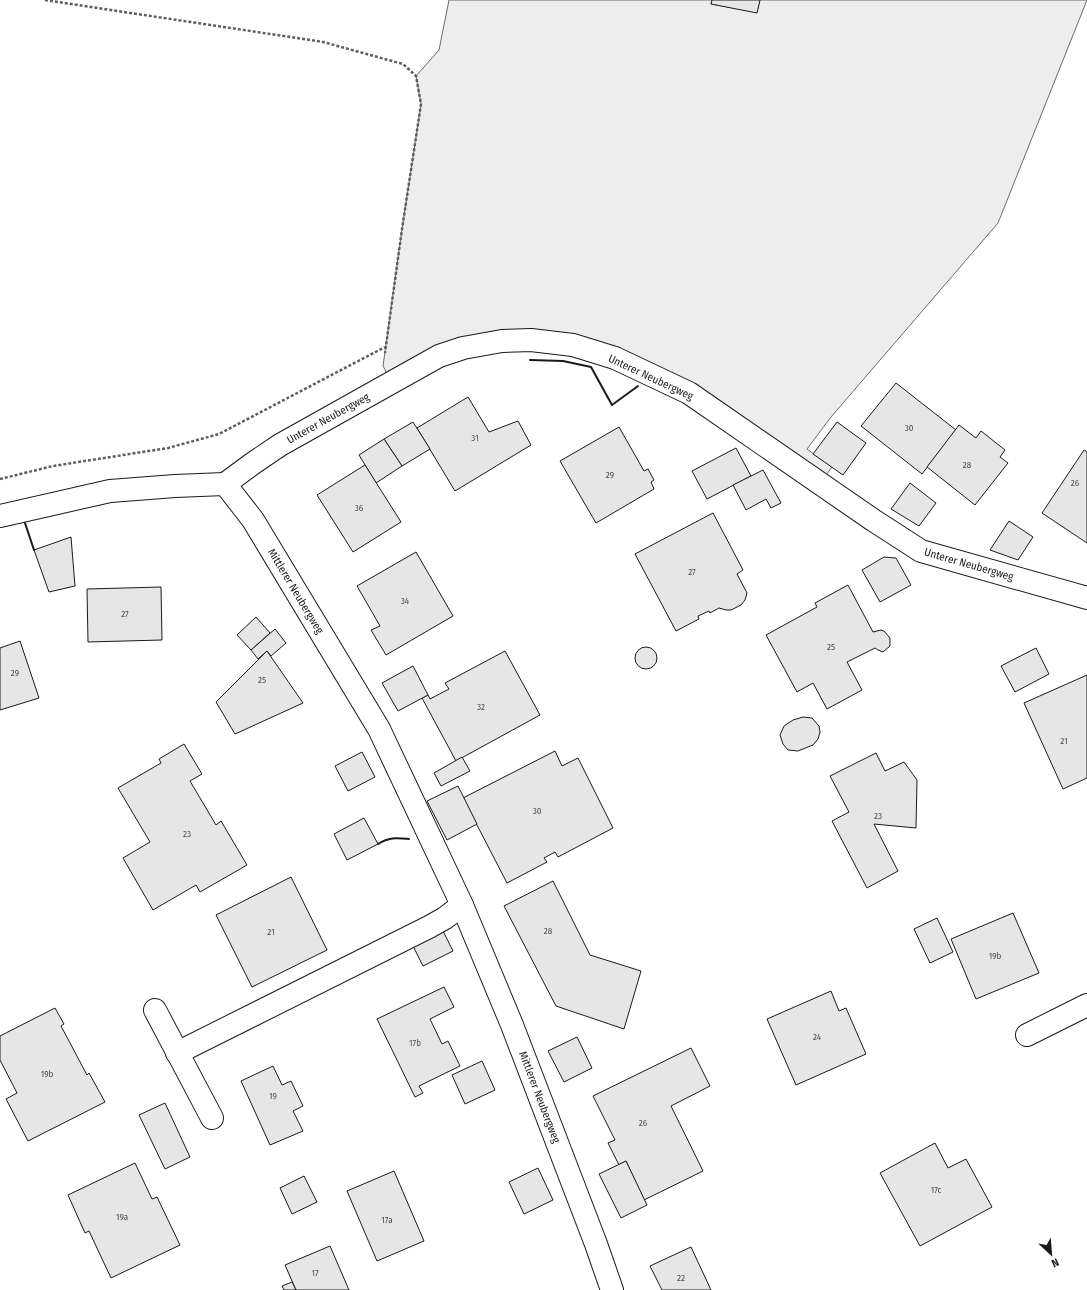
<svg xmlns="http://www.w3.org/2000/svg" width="1087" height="1290" font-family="'Fira Sans Condensed',sans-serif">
	<rect width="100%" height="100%" fill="#fff"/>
	<!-- built -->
	<polygon fill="#ededed" stroke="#6a6a6a" points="449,0 712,0 711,4 757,12 760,0 1087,0 998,223 831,417 807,449 832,467 820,483 615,358 502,341 392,383 383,366 402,229 421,104 416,76 439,50"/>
	<!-- building -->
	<g fill="#e6e6e6" stroke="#1a1a1a">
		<polygon points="712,0 760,0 757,13 711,4"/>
		<polygon points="896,383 956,430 922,474 861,426"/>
		<polygon points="468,397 489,432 518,421 531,445 455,491 417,428"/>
		<polygon points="413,422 430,449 402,466 384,439"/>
		<polygon points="837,422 866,443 843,475 813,454"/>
		<polygon points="959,425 976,438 981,431 1005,450 1000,457 1008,463 975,505 927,467"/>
		<polygon points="619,427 644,471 648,469 654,480 651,482 654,489 596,523 560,461"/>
		<polygon points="384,439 402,466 376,483 359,455"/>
		<polygon points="736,448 751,476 707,499 692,471"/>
		<polygon points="1084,450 1087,452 1087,543 1042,513"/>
		<polygon points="365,465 401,522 353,552 317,495"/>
		<polygon points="763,470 781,503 771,508 766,499 746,510 733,485"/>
		<polygon points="910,483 936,503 919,526 891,509"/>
		<polygon points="713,513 743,570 737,574 747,593 745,600 741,605 731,610 726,610 719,608 710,613 709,611 698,616 699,619 676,631 635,554"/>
		<polygon points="1009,521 1033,537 1018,560 990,550"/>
		<polygon points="71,537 75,586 49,592 34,550"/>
		<polygon points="416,552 453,616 386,655 371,630 380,626 357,586"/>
		<polygon points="884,557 896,558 911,585 880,602 862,570"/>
		<polygon points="848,585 873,632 881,630 884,631 890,638 890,646 883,652 878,650 875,648 847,662 862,690 827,709 813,683 797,692 766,635 817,607 815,603"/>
		<polygon points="161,587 162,640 88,642 87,589"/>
		<polygon points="256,617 270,633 251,650 237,635"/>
		<polygon points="275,629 286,643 271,656 267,651 258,659 251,650"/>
		<polygon points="20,641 39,698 0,710 0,648"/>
		<circle cx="646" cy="658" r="11"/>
		<polygon points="1036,648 1049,674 1015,692 1001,666"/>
		<polygon points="267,651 303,703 235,734 216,702"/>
		<polygon points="505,651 540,715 456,761 422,698 428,695 430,699 449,689 445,683"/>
		<polygon points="413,666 428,695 398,711 382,683"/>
		<polygon points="1087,675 1087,778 1063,789 1024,703"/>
		<polygon points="803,717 812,718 819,726 820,732 818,739 813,745 798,751 788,750 783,744 780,735 784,726 793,720"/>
		<polygon points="184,744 202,774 190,781 216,825 221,821 247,865 200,892 196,885 153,910 123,858 150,842 118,788 161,763 159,759"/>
		<polygon points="555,751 562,766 578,758 613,828 558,857 555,852 544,858 547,862 507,883 463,798"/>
		<polygon points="362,752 375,777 348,791 335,766"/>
		<polygon points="876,753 885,771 904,762 917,780 916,828 874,824 898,871 867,888 832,821 849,812 830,776"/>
		<polygon points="462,757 470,771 441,786 434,773"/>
		<polygon points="458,786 477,824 447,840 427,801"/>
		<polygon points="364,818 378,844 347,860 334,834"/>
		<polygon points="291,877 327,950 252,987 216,915"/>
		<polygon points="553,881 590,955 641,971 624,1029 556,1006 504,906"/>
		<polygon points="1013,913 1039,973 976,999 951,939"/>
		<polygon points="937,918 953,952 930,963 914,929"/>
		<polygon points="443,931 453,951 423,966 413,946"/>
		<polygon points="444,987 454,1007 430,1019 442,1044 448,1041 460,1066 419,1086 423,1093 415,1097 377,1019"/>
		<polygon points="831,991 839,1011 846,1008 866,1054 796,1085 767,1019"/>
		<polygon points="55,1008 64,1024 61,1026 87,1075 89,1073 105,1102 28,1141 6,1099 17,1093 0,1060 0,1036"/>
		<polygon points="577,1037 592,1068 564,1082 548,1051"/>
		<polygon points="691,1048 710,1086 671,1106 703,1171 644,1200 626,1161 619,1165 608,1143 615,1140 593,1096"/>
		<polygon points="482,1061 495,1090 465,1104 452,1075"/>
		<polygon points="273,1066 282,1085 291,1081 303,1106 293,1111 303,1131 270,1145 241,1081"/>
		<polygon points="165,1103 190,1157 165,1169 139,1115"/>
		<polygon points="935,1143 948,1168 966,1159 992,1207 920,1246 880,1173"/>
		<polygon points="626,1161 647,1205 621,1218 599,1174"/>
		<polygon points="135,1163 152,1199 157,1197 180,1245 111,1278 89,1231 85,1233 68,1195"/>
		<polygon points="538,1168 553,1200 524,1214 509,1182"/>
		<polygon points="394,1171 424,1241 377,1261 347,1191"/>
		<polygon points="304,1176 317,1202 292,1214 280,1188"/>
		<polygon points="330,1246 349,1290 296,1290 285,1265"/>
		<polygon points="691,1247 711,1290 662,1290 650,1266"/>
		<polygon points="292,1282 296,1290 284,1290 282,1286"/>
	</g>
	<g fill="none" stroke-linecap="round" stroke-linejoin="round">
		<!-- minor casing -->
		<g stroke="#1a1a1a" stroke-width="24">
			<g id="minor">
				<polyline points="225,484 252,464 280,445 439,356 463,348 502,341 531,340 573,345 615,358 689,393 873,520 921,551 1087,598"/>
				<polyline points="225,484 253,520 379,729 462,905 512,1025 596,1244 612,1290"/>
				<polyline points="0,516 110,491 175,486 225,484"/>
				<polyline points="155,1010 212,1118"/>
				<polyline points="1027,1035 1087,1005"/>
				<polyline points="177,1053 429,927 445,918 462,905"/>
			</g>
		</g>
		<!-- path -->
		<g stroke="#5f5f5f" stroke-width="2.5" stroke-dasharray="3 2" stroke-linecap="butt">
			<polyline points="45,0 323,42 403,64 416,76 421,104 402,229 385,353"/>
			<polyline points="0,479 53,466 168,448 219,434 385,347"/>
		</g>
		<!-- minor -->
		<use href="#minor" stroke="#fff" stroke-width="22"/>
		<!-- wall -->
		<g stroke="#1a1a1a" stroke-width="2">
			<polyline points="530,360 563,361 591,367 612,405 638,386"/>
			<polyline points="25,523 34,550"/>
			<path d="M378 844C390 837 396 838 409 839"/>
		</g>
	</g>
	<g text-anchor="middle" stroke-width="3" stroke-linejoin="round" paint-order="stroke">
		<!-- number labels -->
		<g font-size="9" fill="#4d4d4d">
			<text x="909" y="431">30</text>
			<text x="475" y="441">31</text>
			<text x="967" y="468">28</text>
			<text x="610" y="478">29</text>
			<text x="1075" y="486">26</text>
			<text x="359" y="511">36</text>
			<text x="692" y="575">27</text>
			<text x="405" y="604">34</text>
			<text x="125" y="617">27</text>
			<text x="831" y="650">25</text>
			<text x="15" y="676">29</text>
			<text x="262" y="683">25</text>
			<text x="481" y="710">32</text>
			<text x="1064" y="744">21</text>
			<text x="537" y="814">30</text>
			<text x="878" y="819">23</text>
			<text x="187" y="837">23</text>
			<text x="548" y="934">28</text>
			<text x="271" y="935">21</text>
			<text x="995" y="959">19b</text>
			<text x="817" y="1040">24</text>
			<text x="415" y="1046">17b</text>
			<text x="47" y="1077">19b</text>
			<text x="273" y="1099">19</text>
			<text x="643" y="1126">26</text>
			<text x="936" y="1193">17c</text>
			<text x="122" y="1220">19a</text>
			<text x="387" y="1223">17a</text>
			<text x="315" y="1276">17</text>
			<text x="681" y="1281">22</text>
		</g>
		<!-- street labels -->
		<g font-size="11" fill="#1a1a1a" stroke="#fff">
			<text transform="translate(651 377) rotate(25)" y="4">Unterer Neubergweg</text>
			<text transform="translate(328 418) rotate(-29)" y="4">Unterer Neubergweg</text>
			<text transform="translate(969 564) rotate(16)" y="4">Unterer Neubergweg</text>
			<text transform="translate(296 591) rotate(59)" y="4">Mittlerer Neubergweg</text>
			<text transform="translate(540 1097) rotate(69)" y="4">Mittlerer Neubergweg</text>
		</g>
	</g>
	<!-- north arrow -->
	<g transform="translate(1051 1254) rotate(154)" stroke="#ffffff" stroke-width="3" paint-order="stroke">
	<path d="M0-3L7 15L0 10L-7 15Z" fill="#1a1a1a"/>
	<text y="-6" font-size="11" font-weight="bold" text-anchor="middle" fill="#1a1a1a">N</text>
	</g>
</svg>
